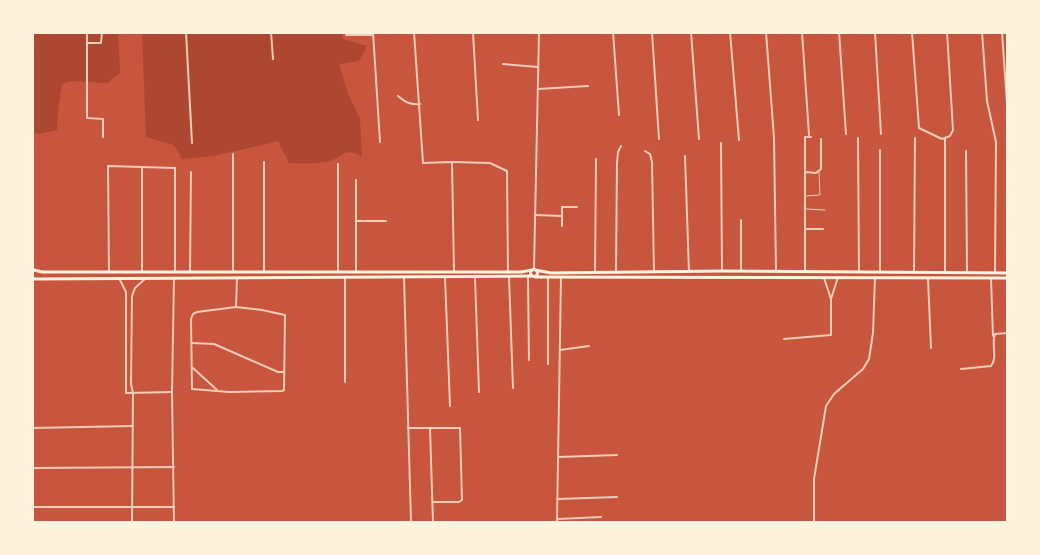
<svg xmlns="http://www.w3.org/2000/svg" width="1040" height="555" font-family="Lora,serif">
	<rect width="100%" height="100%" fill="#c8553d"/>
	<!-- green -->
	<g fill="#ae4732">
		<path d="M33 33H118L120 72 108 83C93 84 76 78 62 84L58 110 57 130 39 134 33 133Z"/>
		<path d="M142 33H341L343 39 367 46 359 61 339 64 348 94 360 119 362 157C343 145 343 159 326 162 314 164 301 163 289 163L278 141 214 156 182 159 174 145 146 137Z"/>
	</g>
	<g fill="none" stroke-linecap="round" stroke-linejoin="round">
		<!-- service -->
		<g stroke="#f1ccb7" stroke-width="1">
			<polyline points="805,196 820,195 819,172"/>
			<polyline points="806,209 825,210"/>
		</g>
		<!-- minor -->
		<g stroke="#f1ccb7" stroke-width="2">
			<polyline points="87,32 87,118 103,119 103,137"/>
			<polyline points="186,32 192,143"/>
			<polyline points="271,32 273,59"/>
			<polyline points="373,32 380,142"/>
			<polyline points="414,32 423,163 452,162 454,271"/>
			<polyline points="473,32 478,120"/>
			<polyline points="613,32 619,115"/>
			<polyline points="652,32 659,139"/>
			<polyline points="691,32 699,139"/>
			<polyline points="730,32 739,140"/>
			<polyline points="766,32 774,138 776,272"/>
			<polyline points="802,32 809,135"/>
			<polyline points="839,32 846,134"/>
			<polyline points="875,32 881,134"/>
			<polyline points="912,32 919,128 942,139 950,136 953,130 947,32"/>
			<polyline points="982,32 987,101 996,142 995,273"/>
			<polyline points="1002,32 1008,118"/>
			<polyline points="346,35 373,35"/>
			<polyline points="87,43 101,43 102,32"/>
			<polyline points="503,64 538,67"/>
			<polyline points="538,89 588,86"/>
			<path d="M398 96C405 102 410 105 420 104"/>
			<polyline points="858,138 859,272"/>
			<polyline points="945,138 945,273"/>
			<polyline points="721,143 722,271"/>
			<polyline points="645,151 650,154 652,162 654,272"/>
			<polyline points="966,151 967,271"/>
			<polyline points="685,156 689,272"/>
			<polyline points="453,162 490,163 507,171 508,272"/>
			<polyline points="338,164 338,272"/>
			<polyline points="142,167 142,272"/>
			<polyline points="805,172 816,173 821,169 821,139"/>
			<polyline points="535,215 562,216 562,226"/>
			<polyline points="562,216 562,207 577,207"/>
			<polyline points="741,220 741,271"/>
			<polyline points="356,221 386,221"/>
			<polyline points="805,229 823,229"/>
			<polyline points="534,269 539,32"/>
			<polyline points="109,272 108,166 175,168 175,272"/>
			<polyline points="190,272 191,172"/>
			<polyline points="233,272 233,154"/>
			<polyline points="264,272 264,162"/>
			<polyline points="356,272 356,180"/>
			<polyline points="595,272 596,159"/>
			<polyline points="805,272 805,137 811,137"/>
			<polyline points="880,272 880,150"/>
			<polyline points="914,272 915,138"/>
			<polyline points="616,273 617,163 618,152 621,146"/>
			<polyline points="345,277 345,382"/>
			<polyline points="404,277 411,522"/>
			<polyline points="445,277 450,406"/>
			<polyline points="475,277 479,392"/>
			<polyline points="509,277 513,388"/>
			<polyline points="528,277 529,360"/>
			<polyline points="119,278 126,292 126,393 172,392"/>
			<polyline points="174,278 172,392 174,522"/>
			<polyline points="824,278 831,299 838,277"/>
			<polyline points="928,278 931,348"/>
			<polyline points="991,278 993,336"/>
			<polygon points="236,307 262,310 285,315 284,390 282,391 229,392 192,389 191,319 193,314 197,312"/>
			<polyline points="236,307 237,278"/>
			<polyline points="784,339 831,335 831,299"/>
			<polyline points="192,343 214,344 278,372 283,372"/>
			<polyline points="560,350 589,346"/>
			<polyline points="548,364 548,277"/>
			<polyline points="193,368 217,390"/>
			<path d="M961 369 991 366C998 357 991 345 995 334L1008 333"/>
			<polyline points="32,428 133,426"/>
			<polyline points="408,428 460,428 462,500 459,502 433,502"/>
			<polyline points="430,428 433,522"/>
			<polyline points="558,457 617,455"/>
			<polyline points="32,468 174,467"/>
			<polyline points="557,499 617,497"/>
			<polyline points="32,507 174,507"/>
			<polyline points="558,519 601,517"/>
			<polyline points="132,522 133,393 131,384 132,296 135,288 146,278"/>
			<polyline points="557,522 561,277"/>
			<polyline points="814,522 814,479 826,406 834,394 863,369 869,359 873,333 875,277"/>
		</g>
		<!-- secondary -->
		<g stroke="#fff3e0" stroke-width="3">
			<circle cx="534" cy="273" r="3.5"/>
			<polyline points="34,270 42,272 521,272 532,270"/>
			<polyline points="535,270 551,273 722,271 1008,273"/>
			<polyline points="535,277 1008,278"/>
			<polyline points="34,279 532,276"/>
		</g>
	</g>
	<!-- border -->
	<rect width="1040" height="555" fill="none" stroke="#fff3e0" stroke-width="68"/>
</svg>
